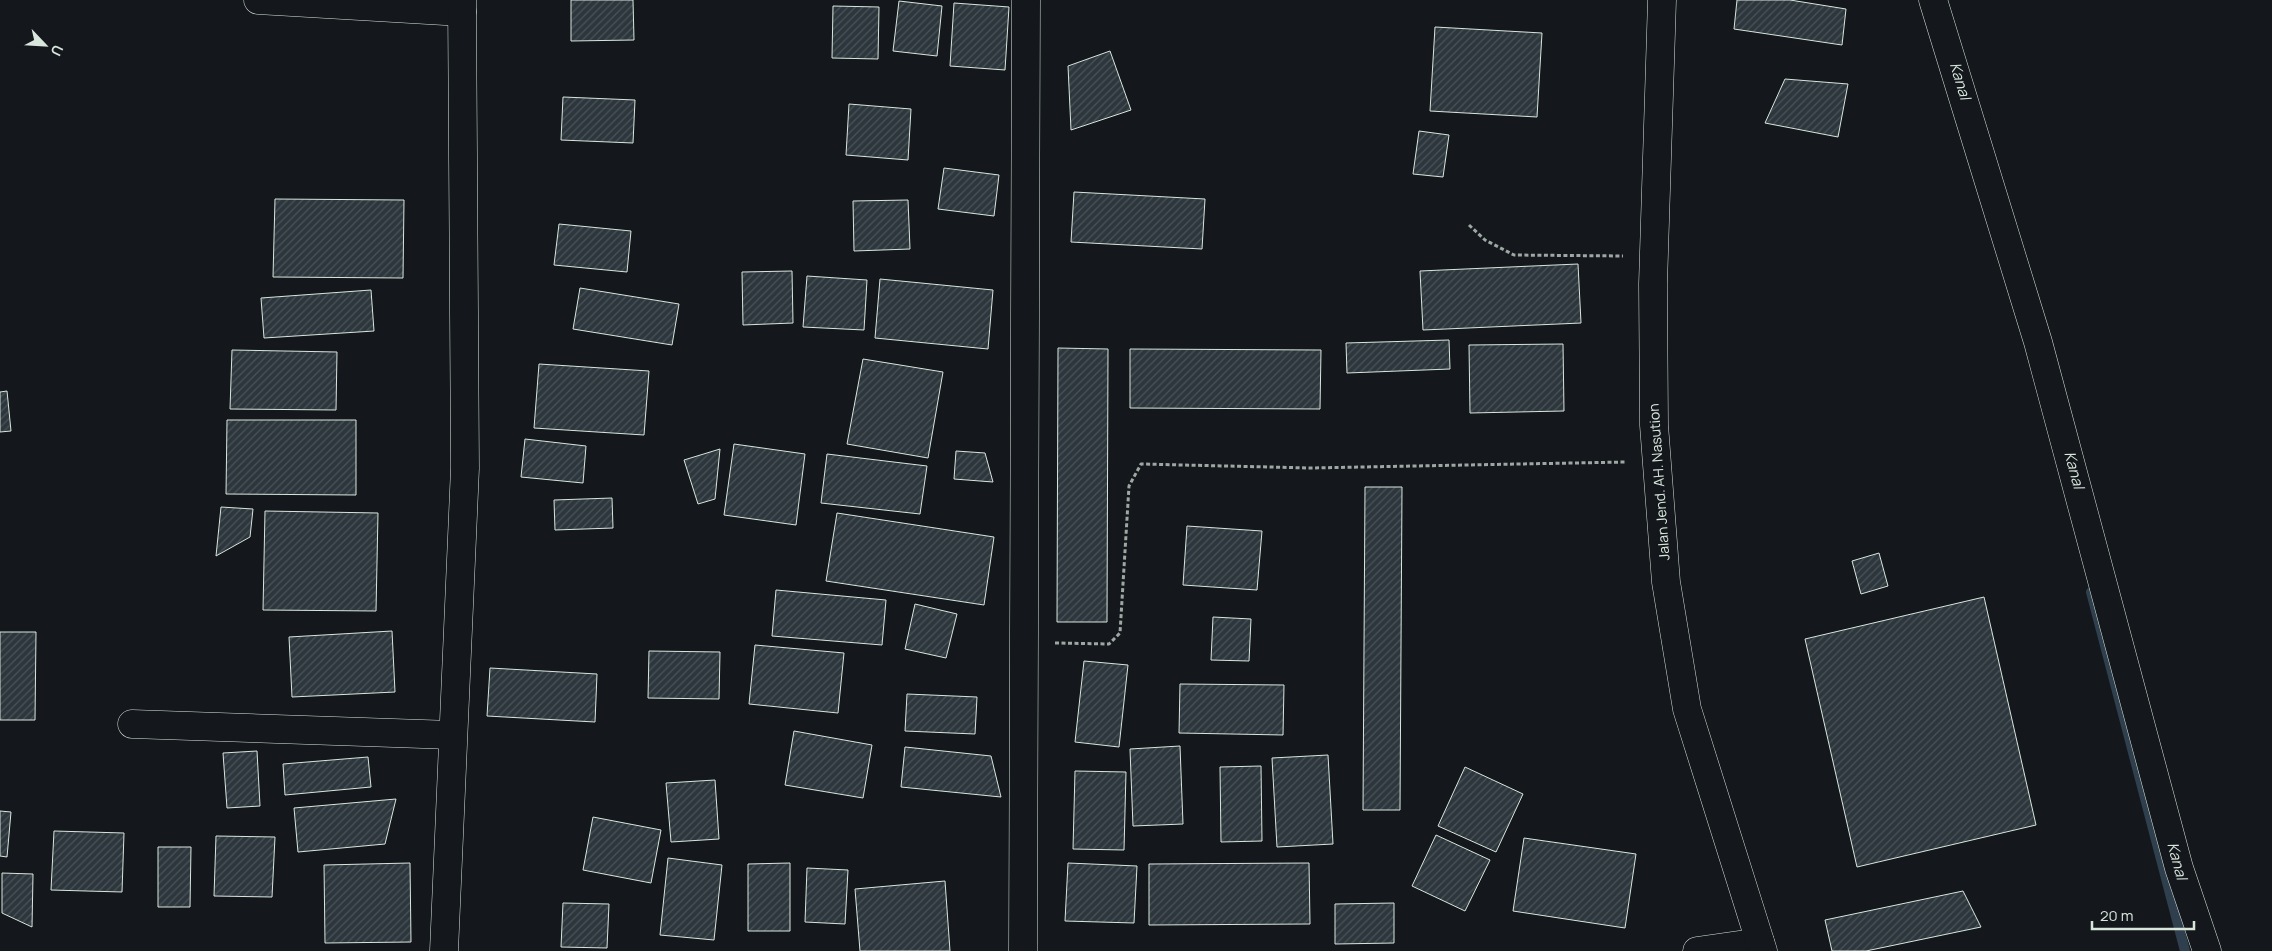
<svg xmlns="http://www.w3.org/2000/svg" width="2272" height="951" font-family="Manrope,sans-serif">
	<defs>
		<pattern id="building-hatch" width="6" height="6" patternUnits="userSpaceOnUse" patternTransform="scale(1.25)"><rect width="6" height="6" fill="#2c363c"/><path d="M-1 1l2-2M0 6l6-6M5 7l2-2" fill="none" stroke="#4a5358"/></pattern>
	</defs>
	<rect width="100%" height="100%" fill="#14181c"/>
	<g fill="none" stroke-linecap="round" stroke-linejoin="round">
		<!-- stream -->
		<polyline stroke="#2f3f4d" stroke-width="10" points="2091,592 2185,951"/>
	</g>
	<!-- building -->
	<g fill="url(#building-hatch)" stroke="#d8e6dc">
		<polygon points="571,0 633,0 634,40 571,41"/>
		<polygon points="1737,0 1790,0 1846,9 1842,45 1734,29"/>
		<polygon points="899,1 942,6 937,56 893,51"/>
		<polygon points="954,3 1009,7 1005,70 950,66"/>
		<polygon points="833,6 879,7 878,59 832,58"/>
		<polygon points="1435,27 1542,33 1537,117 1430,111"/>
		<polygon points="1110,51 1131,110 1071,130 1068,66"/>
		<polygon points="1785,79 1848,84 1838,137 1765,123"/>
		<polygon points="563,97 635,100 633,143 561,140"/>
		<polygon points="849,104 911,109 908,160 846,155"/>
		<polygon points="1419,131 1449,135 1443,177 1413,174"/>
		<polygon points="944,168 999,175 994,216 938,209"/>
		<polygon points="1074,192 1205,199 1202,249 1071,242"/>
		<polygon points="275,199 404,200 403,278 273,277"/>
		<polygon points="908,200 910,249 854,251 853,201"/>
		<polygon points="559,224 631,231 627,272 554,265"/>
		<polygon points="1578,264 1581,323 1423,330 1420,271"/>
		<polygon points="792,271 793,323 743,325 742,272"/>
		<polygon points="807,276 867,280 864,330 803,327"/>
		<polygon points="880,279 993,290 988,349 875,338"/>
		<polygon points="580,288 679,304 672,345 573,329"/>
		<polygon points="371,290 374,331 264,338 261,298"/>
		<polygon points="1449,340 1450,369 1347,373 1346,343"/>
		<polygon points="1563,344 1564,411 1470,413 1469,345"/>
		<polygon points="1058,348 1108,349 1107,622 1057,622"/>
		<polygon points="1130,349 1321,350 1320,409 1130,408"/>
		<polygon points="232,350 337,352 336,410 230,409"/>
		<polygon points="863,359 943,372 928,458 847,444"/>
		<polygon points="539,364 649,371 644,435 534,428"/>
		<polygon points="7,391 11,431 0,432 0,392"/>
		<polygon points="227,420 356,420 356,495 226,494"/>
		<polygon points="525,439 586,446 583,483 521,477"/>
		<polygon points="734,444 805,454 796,525 724,515"/>
		<polygon points="720,449 715,499 698,504 684,460"/>
		<polygon points="956,451 985,453 993,482 954,479"/>
		<polygon points="827,454 927,466 920,514 821,503"/>
		<polygon points="1365,487 1402,487 1400,810 1363,810"/>
		<polygon points="612,498 613,528 555,530 554,500"/>
		<polygon points="221,507 253,509 250,537 216,556"/>
		<polygon points="265,511 378,513 376,611 263,610"/>
		<polygon points="837,513 994,537 984,605 826,581"/>
		<polygon points="1187,526 1262,531 1257,590 1183,585"/>
		<polygon points="1879,553 1888,586 1861,594 1852,561"/>
		<polygon points="776,590 886,600 882,645 772,636"/>
		<polygon points="1984,597 2036,825 1857,867 1805,639"/>
		<polygon points="915,604 957,614 946,658 905,649"/>
		<polygon points="1213,617 1251,619 1249,661 1211,660"/>
		<polygon points="392,631 395,692 292,697 289,637"/>
		<polygon points="0,632 36,632 35,720 0,720"/>
		<polygon points="755,645 844,653 838,713 749,704"/>
		<polygon points="649,651 720,652 719,699 648,698"/>
		<polygon points="1084,661 1128,665 1119,747 1075,742"/>
		<polygon points="490,668 597,674 595,722 487,716"/>
		<polygon points="1180,684 1284,685 1283,735 1179,733"/>
		<polygon points="907,694 977,697 975,734 905,731"/>
		<polygon points="794,731 872,745 863,798 785,785"/>
		<polygon points="1180,746 1183,824 1133,826 1130,749"/>
		<polygon points="905,747 991,756 1001,797 901,787"/>
		<polygon points="257,751 260,806 227,808 223,753"/>
		<polygon points="1328,755 1333,844 1277,847 1272,758"/>
		<polygon points="368,757 371,787 285,795 283,764"/>
		<polygon points="1261,766 1262,841 1221,842 1220,767"/>
		<polygon points="1465,767 1523,794 1496,852 1438,826"/>
		<polygon points="1075,771 1126,772 1124,850 1073,849"/>
		<polygon points="715,780 719,839 671,842 666,783"/>
		<polygon points="396,799 385,844 298,852 294,808"/>
		<polygon points="0,811 11,812 7,857 0,856"/>
		<polygon points="593,817 661,830 651,883 583,870"/>
		<polygon points="54,831 124,833 122,892 51,890"/>
		<polygon points="1436,835 1490,860 1465,911 1412,886"/>
		<polygon points="216,836 275,837 272,897 214,896"/>
		<polygon points="1524,838 1636,854 1625,928 1513,911"/>
		<polygon points="158,847 191,847 190,907 158,907"/>
		<polygon points="668,858 722,865 714,940 660,935"/>
		<polygon points="410,863 411,942 325,943 324,865"/>
		<polygon points="790,863 790,931 748,931 748,864"/>
		<polygon points="1068,863 1137,866 1134,923 1065,921"/>
		<polygon points="1309,863 1310,924 1149,925 1149,864"/>
		<polygon points="807,868 848,870 845,924 805,922"/>
		<polygon points="2,873 33,874 32,927 2,913"/>
		<polygon points="945,881 950,951 860,951 855,889"/>
		<polygon points="1963,891 1981,927 1866,951 1832,951 1825,920"/>
		<polygon points="563,903 609,904 607,948 561,947"/>
		<polygon points="1394,903 1394,943 1335,944 1335,904"/>
	</g>
	<g fill="none" stroke-linecap="round" stroke-linejoin="round">
		<!-- street casing -->
		<g stroke="#d8e6dc" stroke-width="29">
			<g id="street">
				<polyline points="258,0 462,12"/>
				<polyline points="1933,0 2038,342 2179,868 2207,951"/>
				<polyline points="132,724 452,735"/>
				<polyline points="444,951 465,468 462,0"/>
				<polyline points="1023,951 1026,0"/>
				<polyline points="1697,951 1760,942"/>
			</g>
		</g>
		<!-- highway casing -->
		<g stroke="#d8e6dc" stroke-width="29">
			<polyline id="highway" points="1662,0 1653,284 1654,425 1666,582 1687,709 1763,951"/>
		</g>
		<!-- path -->
		<g stroke="#9da8a2" stroke-width="3" stroke-dasharray="4 2.5" stroke-linecap="butt">
			<polyline points="1469,225 1485,240 1514,255 1623,256"/>
			<polyline points="1055,643 1109,644 1120,633 1129,486 1141,464 1311,468 1625,462"/>
		</g>
		<!-- street -->
		<use href="#street" stroke="#14181c" stroke-width="28"/>
		<!-- highway -->
		<use href="#highway" stroke="#14181c" stroke-width="28"/>
	</g>
	<g text-anchor="middle" stroke-width="4" stroke-linejoin="round" paint-order="stroke">
		<!-- street labels -->
		<g font-size="14" fill="#d8e6dc" stroke="#14181c">
			<text transform="translate(1659 482) rotate(-94)" y="5">Jalan Jend. AH. Nasution</text>
		</g>
		<!-- water labels -->
		<g font-size="15" font-style="italic" fill="#d8e6dc" stroke="#14181c">
			<text transform="translate(1960 81) rotate(73)" y="5">Kanal</text>
			<text transform="translate(2074 470) rotate(75)" y="5">Kanal</text>
			<text transform="translate(2177 861) rotate(75)" y="5">Kanal</text>
		</g>
	</g>
	<!-- north arrow -->
	<g transform="translate(45 45) rotate(115)" stroke="#14181c" stroke-width="4" paint-order="stroke">
	<path d="M0-4L9 19L0 12L-9 19Z" fill="#d8e6dc"/>
	<text y="-8" font-size="14" font-weight="bold" text-anchor="middle" fill="#d8e6dc">U</text>
	</g>
	<!-- scale -->
	<path d="M2092 921v8h102v-8" fill="none" stroke="#d8e6dc" stroke-width="2.5"/>
	<text x="2100" y="921" font-size="15" fill="#d8e6dc" stroke="#14181c" stroke-width="4" paint-order="stroke">20 m</text>
</svg>
